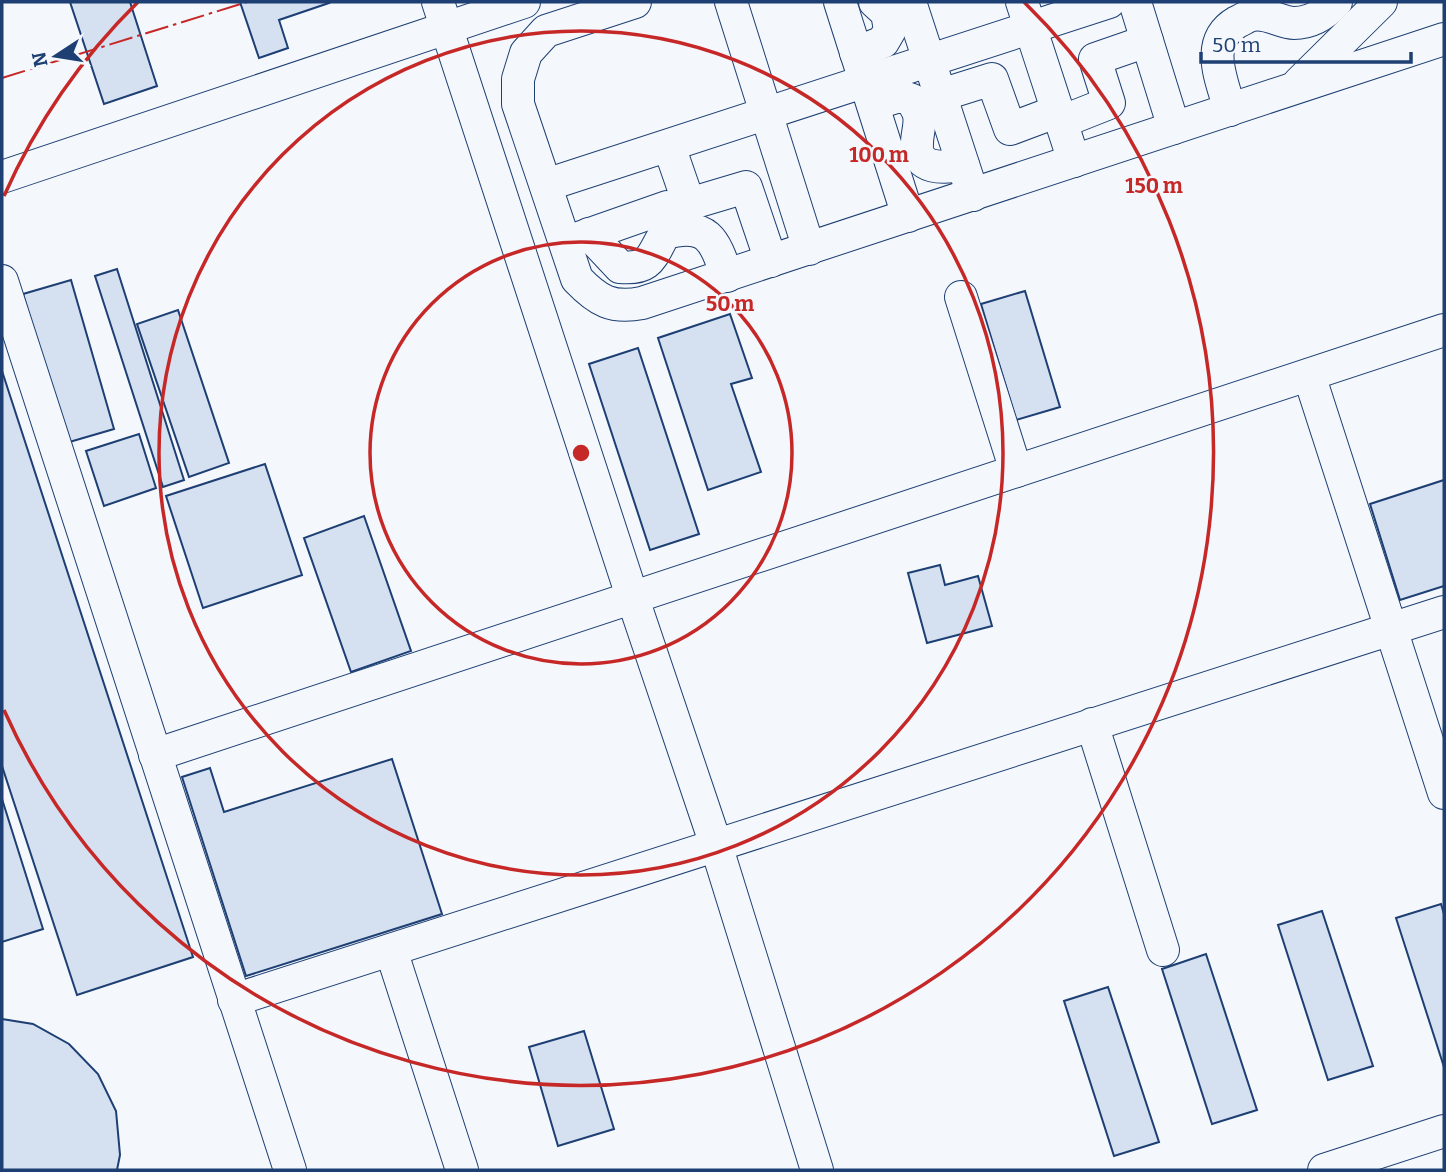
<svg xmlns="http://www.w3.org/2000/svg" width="1446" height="1172" font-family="Bitter,serif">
	<rect width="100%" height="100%" fill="#f4f7fb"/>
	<!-- building -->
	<g fill="#d5e0f0" stroke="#1d3f73" stroke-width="2">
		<polygon points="70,2 130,2 157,86 104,104"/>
		<polygon points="240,2 328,2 329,3 279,20 288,48 259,58"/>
		<polygon points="117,269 184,480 163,487 95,276"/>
		<polygon points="71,280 114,429 66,443 23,294"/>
		<polygon points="1025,291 1060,407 1016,420 981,304"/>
		<polygon points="178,310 229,463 189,477 137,324"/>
		<polygon points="730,314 752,378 731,384 761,472 708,490 658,338"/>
		<polygon points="638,348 699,534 650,550 589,364"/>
		<polygon points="2,371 193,957 77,995 2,766"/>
		<polygon points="139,434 156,488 104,506 86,451"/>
		<polygon points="265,464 302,575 203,608 166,496"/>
		<polygon points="1444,480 1444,586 1400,600 1370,504"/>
		<polygon points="364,516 411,651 351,672 304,538"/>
		<polygon points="940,565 945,585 978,576 992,626 927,643 908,573"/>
		<polygon points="392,759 442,914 246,976 182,777 210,768 224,812"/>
		<polygon points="2,799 43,929 2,942"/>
		<polygon points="1441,904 1444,914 1444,1067 1396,918"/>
		<polygon points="1322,911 1373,1066 1328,1080 1278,925"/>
		<polygon points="1206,954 1257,1110 1212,1124 1162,969"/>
		<polygon points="1108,987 1159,1142 1114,1156 1064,1001"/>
		<polygon points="2,1019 33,1024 69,1044 98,1074 116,1111 120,1155 117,1170 2,1170"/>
		<polygon points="584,1031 614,1129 558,1146 529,1047"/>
	</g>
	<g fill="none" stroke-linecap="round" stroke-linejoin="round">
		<!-- minor casing -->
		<g stroke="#1d3f73" stroke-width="34">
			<g id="minor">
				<polyline points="438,2 632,596 716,845 817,1170"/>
				<path d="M635 2 546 31 526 53 518 79V104L577 279C598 301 612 309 642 303L1444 39"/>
				<polyline points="731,2 809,249"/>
				<polyline points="840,2 908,216"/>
				<polyline points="910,2 973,195"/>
				<polyline points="1022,2 1074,161"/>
				<polyline points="1135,2 1174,128"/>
				<polyline points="856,53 883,42 890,30 887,13 875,2"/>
				<polyline points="1299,83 1381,2"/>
				<polyline points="941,95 992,79 1010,129 1058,111"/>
				<path d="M873 104 900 96 912 100C914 105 918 110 919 115 921 124 917 134 917 143 915 171 945 168 963 165"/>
				<path d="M1230 110C1222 80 1203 42 1237 22 1242 20 1247 16 1252 15 1268 12 1281 23 1294 23 1311 23 1325 14 1336 2"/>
				<polyline points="1061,122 1109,103 1095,59 1147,41"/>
				<polyline points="669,146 689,204 746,187 771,261"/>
				<polyline points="2,177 524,2"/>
				<polyline points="546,185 1109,2"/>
				<path d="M589 234 620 267C651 270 651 257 665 233 708 222 714 239 727 276"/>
				<polyline points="570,241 667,207"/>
				<polyline points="2,281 290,1170"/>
				<polyline points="961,297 1016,471"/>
				<polyline points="1309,375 1444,793"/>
				<polyline points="1092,724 1163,950"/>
				<polyline points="155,755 1444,330"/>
				<polyline points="391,950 462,1170"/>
				<polyline points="234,1000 1444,612"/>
				<polyline points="1324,1170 1444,1131"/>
			</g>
		</g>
		<!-- minor -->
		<use href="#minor" stroke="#f4f7fb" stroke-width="32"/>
		<!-- power -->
		<polyline stroke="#c62828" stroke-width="2" stroke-dasharray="24 5 3.5 5" stroke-linecap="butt" points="2,78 247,2"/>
	</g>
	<!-- distance rings -->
	<g fill="none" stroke="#c62828" stroke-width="3.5">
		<circle cx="581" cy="453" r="211"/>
		<circle cx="581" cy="453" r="422"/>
		<path d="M4 196A632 632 0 0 1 138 2M1024 2A632 632 0 1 1 4 710"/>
	</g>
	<circle cx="581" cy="453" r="10" fill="#c62828" stroke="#f4f7fb" stroke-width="3.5"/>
	<g font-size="21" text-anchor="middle" font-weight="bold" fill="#c62828" stroke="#f4f7fb" stroke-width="5" stroke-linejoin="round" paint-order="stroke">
		<text x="879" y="162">100 m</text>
		<text x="1154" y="193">150 m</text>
		<text x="730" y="311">50 m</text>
	</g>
	<!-- border -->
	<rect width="1446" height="1172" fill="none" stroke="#1d3f73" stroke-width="7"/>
	<!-- north arrow -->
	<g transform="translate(56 56) rotate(258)" stroke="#f4f7fb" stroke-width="5" paint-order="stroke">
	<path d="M0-5L12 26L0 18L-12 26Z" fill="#1d3f73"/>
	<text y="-10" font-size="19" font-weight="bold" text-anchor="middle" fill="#1d3f73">N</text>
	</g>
	<!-- scale -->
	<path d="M1201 52v10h210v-10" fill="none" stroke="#1d3f73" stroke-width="3.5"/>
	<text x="1212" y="52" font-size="21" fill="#1d3f73" stroke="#f4f7fb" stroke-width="5" paint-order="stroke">50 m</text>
</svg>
